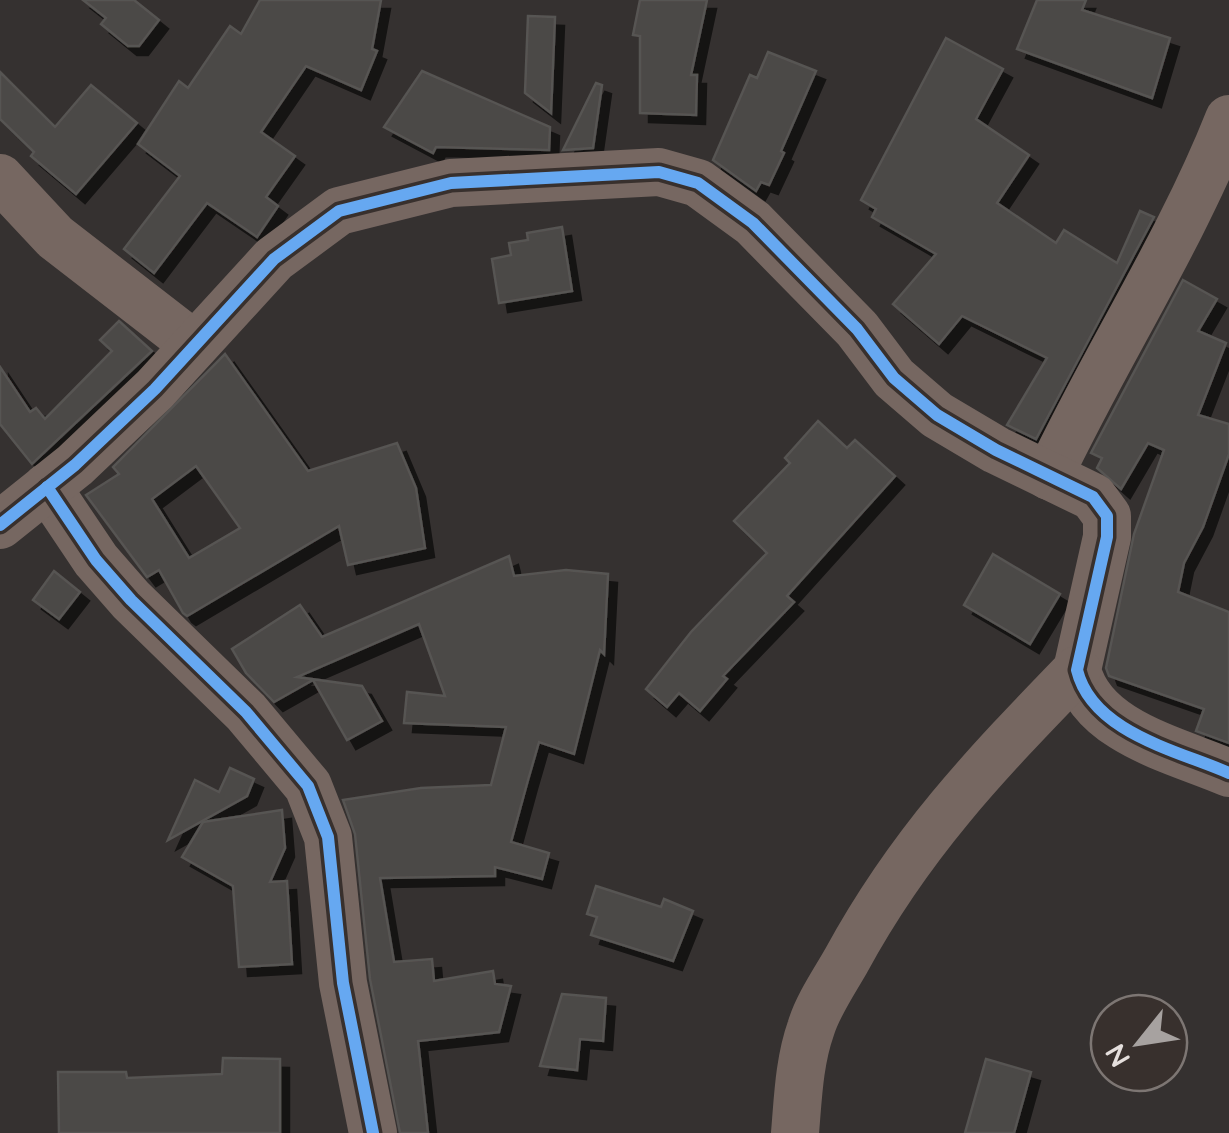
<svg xmlns="http://www.w3.org/2000/svg" width="1229" height="1133" font-family="Quicksand,sans-serif">
	<defs>
		<filter id="shadow"><feDropShadow dx="9" dy="9" stdDeviation="0" flood-color="#0009"/></filter>
	</defs>
	<rect width="100%" height="100%" fill="#353130"/>
	<!-- building -->
	<g fill="#4c4847" stroke="#575452" stroke-width="2.5" fill-rule="evenodd" filter="url(#shadow)">
		<polygon points="83,0 134,0 159,20 139,46 128,46 101,24 106,18"/>
		<polygon points="260,0 381,0 372,49 377,51 361,90 306,66 261,132 295,156 266,197 278,206 257,237 207,203 154,273 124,249 180,176 138,144 179,81 188,88 230,26 241,34"/>
		<polygon points="640,0 707,0 691,75 697,75 696,115 640,113 640,36 633,35"/>
		<polygon points="1037,0 1086,0 1082,10 1170,38 1152,98 1017,49"/>
		<polygon points="528,16 555,17 551,113 525,93"/>
		<polygon points="946,38 1003,69 976,119 1029,155 997,203 1056,243 1064,230 1117,263 1140,211 1154,217 1036,439 1007,425 1047,358 962,316 939,344 893,304 936,254 872,217 876,209 861,200"/>
		<polygon points="768,52 816,71 781,151 784,153 769,185 761,182 756,191 713,160 750,75 757,78"/>
		<polygon points="422,71 550,127 549,150 436,147 433,153 384,127"/>
		<polygon points="0,72 55,127 91,85 137,123 76,194 31,156 34,152 0,119"/>
		<polygon points="596,83 602,85 593,148 563,150"/>
		<polygon points="562,227 572,291 499,303 492,259 511,255 509,243 528,240 527,233"/>
		<polygon points="1183,280 1217,299 1198,331 1226,343 1198,415 1229,424 1229,454 1203,527 1184,563 1178,592 1229,612 1229,743 1196,731 1204,709 1109,676 1106,668 1134,534 1164,450 1148,443 1121,489 1097,468 1102,458 1091,453"/>
		<polygon points="119,321 152,351 32,464 0,424 0,367 30,412 36,408 45,419 112,351 100,340"/>
		<path d="M225 354 308 471 397 443 416 488 425 548 348 565 339 526 187 616 183 613 159 570 147 577 86 495 119 474 113 467ZM196 466 240 528 189 558 152 499Z"/>
		<polygon points="818,421 847,448 855,440 895,476 787,596 794,602 723,676 727,679 700,711 679,693 667,707 646,689 691,632 767,553 734,521 790,463 785,458"/>
		<polygon points="993,554 1060,594 1030,644 964,605"/>
		<polygon points="509,556 514,576 566,570 608,574 604,654 600,650 574,754 539,742 528,780 511,842 549,853 542,879 495,867 495,876 380,878 394,962 432,959 434,981 493,971 495,984 511,986 499,1032 418,1041 428,1133 400,1133 370,979 355,834 343,800 421,788 491,785 506,727 404,723 407,692 445,696 419,624 297,677 362,686 382,721 347,740 313,680 274,702 246,673 232,649 300,605 322,637"/>
		<polygon points="54,571 80,592 59,619 33,600"/>
		<polygon points="230,768 254,779 247,796 168,840 195,780 219,792"/>
		<polygon points="282,810 285,848 270,882 287,881 292,964 239,967 233,886 182,857 203,822"/>
		<polygon points="596,886 661,907 664,899 693,911 673,961 591,935 597,917 587,914"/>
		<polygon points="562,994 606,998 603,1041 580,1039 577,1070 540,1066"/>
		<polygon points="223,1058 280,1059 280,1133 59,1133 58,1072 126,1072 127,1078 222,1074"/>
		<polygon points="986,1059 1031,1072 1014,1133 965,1133"/>
	</g>
	<g fill="none" stroke-linecap="round" stroke-linejoin="round">
		<!-- minor -->
		<g stroke="#766761" stroke-width="48">
			<polyline points="0,178 55,237 192,343"/>
			<path d="M1049 476C1106 355 1180 243 1229 119"/>
			<polyline points="47,487 96,560 131,600 246,712 308,786 328,837 343,983 373,1133"/>
			<path d="M0 525 75 465 155 389 274 259 339 211 451 183 659 172 698 183 753 223 857 329 894 378 937 415 996 450 1093 497 1107 516V537L1077 670C1092 732 1176 750 1229 773"/>
			<path d="M795 1133C798 1098 799 1062 811 1028 818 1005 834 982 846 961 910 843 985 765 1077 670"/>
		</g>
		<!-- cycleway casing -->
		<g stroke="#38302d" stroke-width="19">
			<g id="cycleway">
				<polyline points="47,487 96,560 131,600 246,712 308,786 328,837 343,983 373,1133"/>
				<path d="M0 525 75 465 155 389 274 259 339 211 451 183 659 172 698 183 753 223 857 329 894 378 937 415 996 450 1093 497 1107 516V537L1077 670C1092 732 1176 750 1229 773"/>
			</g>
		</g>
		<!-- cycleway -->
		<use href="#cycleway" stroke="#66a8f1" stroke-width="12"/>
	</g>
	<!-- north arrow -->
	<g transform="translate(1139 1043) rotate(240)"><circle r="48" fill="#38302d" stroke="#7d7673" stroke-width="2.5"/>
	<path d="M0-8L18 38L0 25L-18 38Z" fill="#a7a2a0"/>
	<text y="-15" font-size="28" font-weight="bold" text-anchor="middle" fill="#e5dfdd">N</text>
	</g>
</svg>
